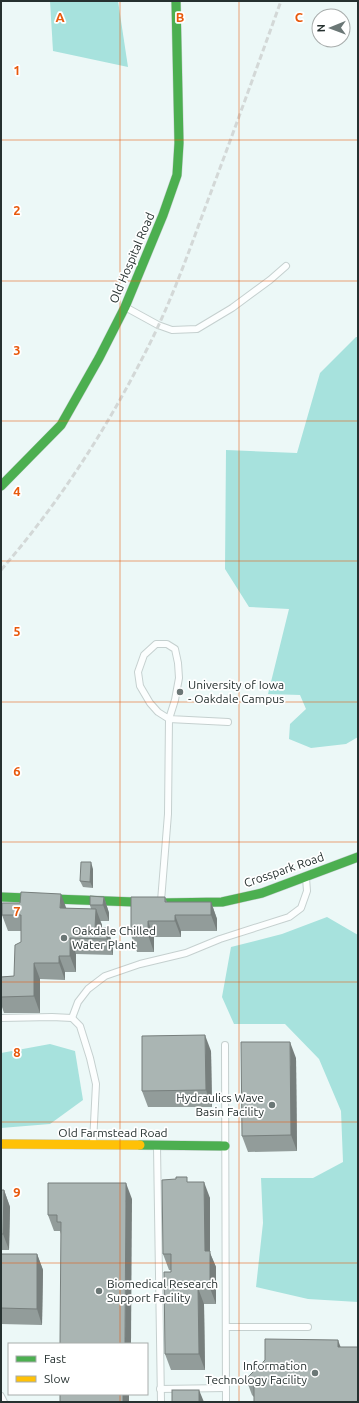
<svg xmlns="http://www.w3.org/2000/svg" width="359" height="1403" font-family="Ubuntu,sans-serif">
	<rect width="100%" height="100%" fill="#ecf8f7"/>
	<!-- forest -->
	<g fill="#a7e2dd">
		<polygon points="50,1 118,1 128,67 53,51"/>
		<polygon points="356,337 358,337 358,737 346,744 311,748 289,739 290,724 306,709 300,695 268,694 289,609 249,607 225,569 226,450 297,453 320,373"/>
		<polygon points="327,917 358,935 358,1302 308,1299 256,1287 263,1223 261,1178 313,1178 343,1162 341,1111 319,1059 285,1024 234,1024 222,997 231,947 282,934"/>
		<polygon points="50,1044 75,1051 83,1100 50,1124 1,1128 1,1053"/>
	</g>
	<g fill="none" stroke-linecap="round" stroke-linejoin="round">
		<!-- lane casing -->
		<g stroke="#c5d0cf" stroke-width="8">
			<g id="lane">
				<polyline points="127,308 158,325 172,330 197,329 232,308 270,280 286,266"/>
				<polyline points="161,901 168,814 169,719 175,700 179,678 178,663 175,649 167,644 156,644 144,655 138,672 140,686 150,703 158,712 169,719 228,722"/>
				<polyline points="1,1018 52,1017 72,1018 80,1026 90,1058 96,1084 93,1143"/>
				<polyline points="72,1018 78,1002 88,989 105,976 140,964 186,953 220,939 289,917 301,908 307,891 306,878"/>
				<polyline points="225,1045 226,1402"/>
				<polyline points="157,1147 161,1402"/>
				<polyline points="226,1327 308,1327"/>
				<polyline points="160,1389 226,1388"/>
				<polyline points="1,1396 4,1402"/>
			</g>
		</g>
		<!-- fast casing -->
		<g stroke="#c5d0cf" stroke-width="10">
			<g id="fast">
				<polyline points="1,486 61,425 99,358 125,307 163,215 177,175 179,143 176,1"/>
				<polyline points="1,897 161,903 222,902 262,893 358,857"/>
				<polyline points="140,1145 225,1146"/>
			</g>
		</g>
		<!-- slow casing -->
		<g stroke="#c5d0cf" stroke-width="10">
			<polyline id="slow" points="1,1144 140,1145"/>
		</g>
		<!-- lane -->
		<use href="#lane" stroke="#fcfefe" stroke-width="6"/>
		<!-- fast -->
		<use href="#fast" stroke="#4caf50" stroke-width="9"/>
		<!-- slow -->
		<use href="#slow" stroke="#ffc107" stroke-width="9"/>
		<!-- rail -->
		<path stroke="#d3d8d7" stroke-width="3" stroke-dasharray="6 3" stroke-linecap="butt" d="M1 570C59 503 106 430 146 351 171 303 189 251 208 200 233 134 257 67 281 1"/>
	</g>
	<!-- wall -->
	<g fill="#929c9a">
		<polygon points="93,869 93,888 83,887 80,881"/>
		<polygon points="104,897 109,913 109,921 100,921 102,925 102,928 107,928 113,945 113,955 76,954 76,972 65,972 65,980 40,979 40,1013 4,1013 1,1004 1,977 14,976 21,942 21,931 8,931 2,915 66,908 91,909 90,905"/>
		<polygon points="165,897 167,902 211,902 217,919 217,931 181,931 181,937 154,937 154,952 137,952 131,935"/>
		<polygon points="211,1051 212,1107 148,1107 142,1091"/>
		<polygon points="296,1058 297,1151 248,1152 242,1136"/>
		<polygon points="189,1182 210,1198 210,1253 216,1267 216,1304 204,1304 205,1370 171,1370 165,1354 171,1270 169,1270 163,1254"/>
		<polygon points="1,1190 4,1190 10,1207 9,1250 1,1250"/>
		<polygon points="132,1199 61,1234 60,1231 54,1231 48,1215"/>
		<polygon points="1,1254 37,1254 43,1270 42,1325 1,1324"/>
		<polygon points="338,1340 254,1397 252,1395 246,1379"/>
	</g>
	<!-- shaded-wall -->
	<g fill="#777f7d">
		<polygon points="91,862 93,869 93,888 90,882"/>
		<polygon points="61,894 67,910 60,908"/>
		<polygon points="104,897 109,913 109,921 103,905"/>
		<polygon points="211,902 217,919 217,931 211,915"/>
		<polygon points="96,909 102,925 101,939 95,928"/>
		<polygon points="175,915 181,931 181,937 175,921"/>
		<polygon points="148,921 154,937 154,952 148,935"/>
		<polygon points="107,928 113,945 113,955 107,939"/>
		<polygon points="70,938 76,954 76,972 70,956"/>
		<polygon points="59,956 65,972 65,980 59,963"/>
		<polygon points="34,963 40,979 40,1013 34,996"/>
		<polygon points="205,1035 211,1051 212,1107 206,1090"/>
		<polygon points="290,1042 296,1058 297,1151 291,1135"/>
		<polygon points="204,1182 210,1198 210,1253 216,1267 216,1304 210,1288 205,1251"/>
		<polygon points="126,1183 132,1199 131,1344 125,1344"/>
		<polygon points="4,1190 10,1207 9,1250 3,1234"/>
		<polygon points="37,1254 43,1270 42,1325 37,1309"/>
		<polygon points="198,1288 204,1304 205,1370 199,1354"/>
		<polygon points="338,1340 344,1356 338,1347"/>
		<polygon points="199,1390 204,1402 199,1402"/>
		<rect x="123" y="1394" width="6" height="8"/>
	</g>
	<!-- building -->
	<g fill="#aab5b3" stroke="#777f7d">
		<polygon points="81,862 91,862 90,882 80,881"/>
		<polygon points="21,892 61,894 60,908 96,909 95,928 107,928 107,939 70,938 70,956 59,956 59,963 34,963 34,996 1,997 1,977 14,976 15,945 21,942 21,915 2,915 2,903 20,903"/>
		<polygon points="90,896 104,897 103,905 90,905"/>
		<polygon points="131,897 165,897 165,902 211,902 211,915 175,915 175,921 148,921 148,935 131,935"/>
		<polygon points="205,1035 206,1090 142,1091 142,1036"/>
		<polygon points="241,1042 290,1042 291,1135 242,1136"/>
		<polygon points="176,1177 187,1177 187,1182 204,1182 205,1251 210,1251 210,1288 198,1288 199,1354 165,1354 164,1272 171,1272 171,1254 163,1254 162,1180 176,1179"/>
		<polygon points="48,1183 126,1183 125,1344 60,1344 61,1222 57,1222 57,1215 48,1215"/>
		<polygon points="1,1190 4,1190 3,1234 1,1234"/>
		<polygon points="1,1254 37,1254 37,1309 1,1308"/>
		<polygon points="265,1339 338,1340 338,1347 358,1347 358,1402 254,1402 254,1387 246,1379 265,1360"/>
		<rect x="172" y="1390" width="27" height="12"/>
		<rect x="60" y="1394" width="63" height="8"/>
	</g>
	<!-- grid -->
	<path fill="none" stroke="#e8590c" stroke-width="1" stroke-opacity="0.55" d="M120 1V1344M239 1V1402M1 140H358M1 281H358M1 421H358M1 561H358M1 702H358M1 842H358M1 982H358M1 1122H358M1 1263H358M120 1394V1402"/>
	<!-- markers -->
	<g fill="#6b7776" stroke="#fff" stroke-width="1.5">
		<circle cx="180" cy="692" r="4"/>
		<circle cx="64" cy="938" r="4"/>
		<circle cx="272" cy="1105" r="4"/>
		<circle cx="99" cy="1291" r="4"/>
		<circle cx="315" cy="1373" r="4"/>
	</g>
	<g text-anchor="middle" stroke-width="3.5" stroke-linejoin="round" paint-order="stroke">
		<!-- street labels -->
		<g font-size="12" fill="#263130" stroke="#fff">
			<text transform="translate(132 258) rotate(-67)" y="4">Old Hospital Road</text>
			<text transform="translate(284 870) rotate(-19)" y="4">Crosspark Road</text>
			<text x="113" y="1137">Old Farmstead Road</text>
		</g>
		<!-- poi labels -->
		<g font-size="12" fill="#263130" stroke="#fff" text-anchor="start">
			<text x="188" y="689">University of Iowa<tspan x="188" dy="14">- Oakdale Campus</tspan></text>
			<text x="72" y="935">Oakdale Chilled<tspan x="72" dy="14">Water Plant</tspan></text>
			<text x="264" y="1102" text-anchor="end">Hydraulics Wave<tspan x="264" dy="14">Basin Facility</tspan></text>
			<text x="107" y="1288">Biomedical Research<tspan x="107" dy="14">Support Facility</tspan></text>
			<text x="307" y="1370" text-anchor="end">Information<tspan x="307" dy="14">Technology Facility</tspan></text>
		</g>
	</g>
	<g font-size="13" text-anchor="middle" font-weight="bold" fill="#e8590c" stroke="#fff" stroke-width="3.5" stroke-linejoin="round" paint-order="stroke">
		<text x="60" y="22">A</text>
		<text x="180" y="22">B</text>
		<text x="299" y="22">C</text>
		<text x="17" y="75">1</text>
		<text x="17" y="215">2</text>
		<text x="17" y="355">3</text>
		<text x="17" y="496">4</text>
		<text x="17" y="636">5</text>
		<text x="17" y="776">6</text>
		<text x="17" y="916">7</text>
		<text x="17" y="1057">8</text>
		<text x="17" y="1197">9</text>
	</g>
	<!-- border -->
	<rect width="359" height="1403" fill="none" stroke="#263130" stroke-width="4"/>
	<!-- legend -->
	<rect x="8" y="1343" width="140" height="52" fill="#ffffff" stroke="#a8adac"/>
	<rect x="16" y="1356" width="20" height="6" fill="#4caf50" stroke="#a8adac"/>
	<text x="44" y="1363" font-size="12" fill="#263130">Fast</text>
	<rect x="16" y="1376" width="20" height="6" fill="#ffc107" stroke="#a8adac"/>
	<text x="44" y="1383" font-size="12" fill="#263130">Slow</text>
	<!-- north arrow -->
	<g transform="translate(331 28) rotate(269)"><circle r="19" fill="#ffffff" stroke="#a8adac"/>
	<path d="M0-3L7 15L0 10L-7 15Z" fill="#6b7776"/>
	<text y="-6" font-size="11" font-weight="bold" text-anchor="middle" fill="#263130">N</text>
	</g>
</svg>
